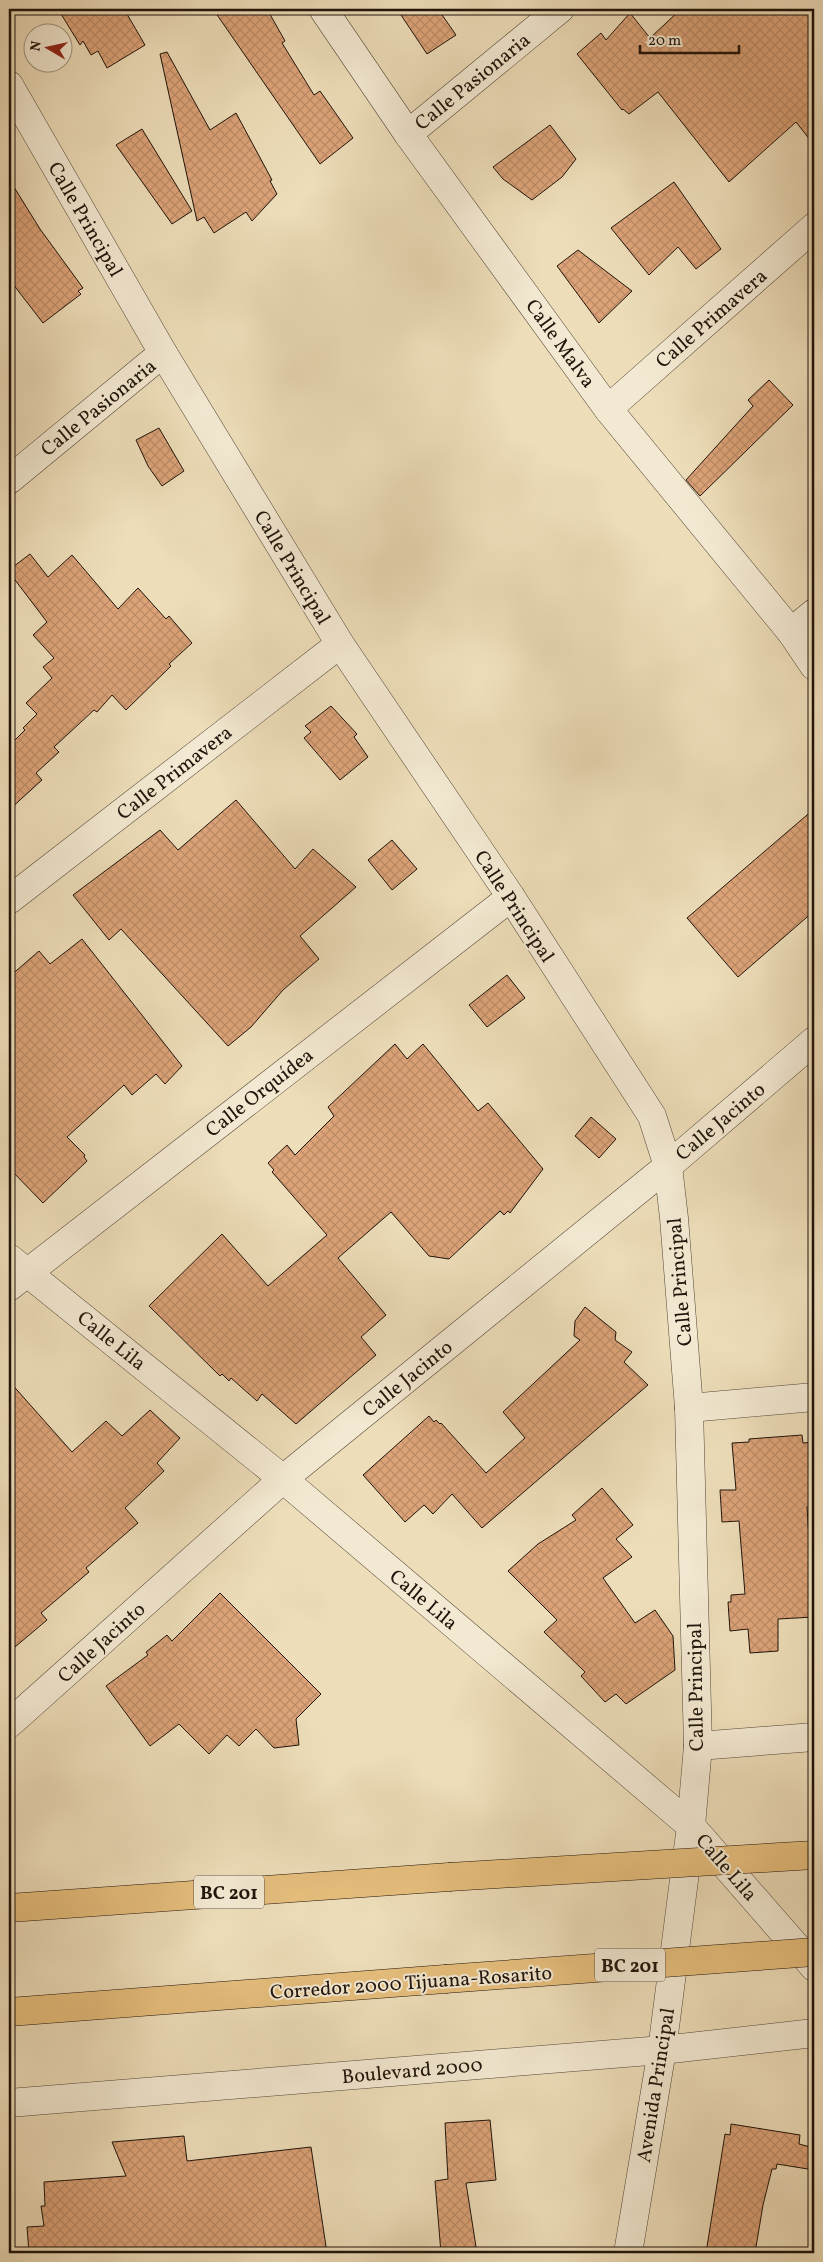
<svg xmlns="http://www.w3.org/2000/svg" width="823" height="2262" font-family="Vollkorn,serif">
	<defs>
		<pattern id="building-cross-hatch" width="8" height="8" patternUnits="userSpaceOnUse" patternTransform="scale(1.25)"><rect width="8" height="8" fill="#dca378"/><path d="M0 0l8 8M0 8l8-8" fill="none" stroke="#bc8b66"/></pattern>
	</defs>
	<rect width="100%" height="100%" fill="#edddb9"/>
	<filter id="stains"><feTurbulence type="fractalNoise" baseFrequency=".004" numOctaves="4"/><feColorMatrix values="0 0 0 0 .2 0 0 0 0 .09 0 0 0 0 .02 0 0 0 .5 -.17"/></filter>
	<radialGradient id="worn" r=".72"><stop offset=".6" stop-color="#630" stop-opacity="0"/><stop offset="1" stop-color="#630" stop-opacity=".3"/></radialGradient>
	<!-- building -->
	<g fill="url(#building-cross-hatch)" stroke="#1f130a">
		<polygon points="58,9 124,9 145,45 107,68 98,51 91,55 83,41 80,45"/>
		<polygon points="213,9 267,9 285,41 282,43 314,95 320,91 353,138 320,164"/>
		<polygon points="397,9 438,9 456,35 427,54"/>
		<polygon points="681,9 814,9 814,145 796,122 729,182 658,92 629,114 623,109 622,110 577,54 601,33 606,40 630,13 650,38"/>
		<polygon points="167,52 210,130 236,113 272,180 270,181 277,194 252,221 246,212 214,233 204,217 197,221 160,54"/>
		<polygon points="550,125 576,159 562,177 532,200 503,179 493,167"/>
		<polygon points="142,129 192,211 172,224 116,145"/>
		<polygon points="9,179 40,229 83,288 78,291 81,294 43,323 9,279"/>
		<polygon points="674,182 721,249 696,269 678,247 649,275 611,228"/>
		<polygon points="578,250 632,291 599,323 557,266"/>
		<polygon points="769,380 793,405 700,496 686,480 753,406 748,400"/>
		<polygon points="159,428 184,471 162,486 148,466 136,440"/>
		<polygon points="30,554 48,577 72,555 118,609 138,588 166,619 169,616 192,643 169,664 171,666 126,710 112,695 97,712 94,710 54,747 59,752 36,773 42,780 9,810 9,742 11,744 25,730 23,728 37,714 26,703 52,678 43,667 54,658 33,635 47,622 9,572 9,570"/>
		<polygon points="331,706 357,734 354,737 368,757 340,780 304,738 311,732 305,726"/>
		<polygon points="236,800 295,869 313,849 356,887 300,936 319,959 283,990 251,1027 228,1046 121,929 109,940 73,895 160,830 178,850"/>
		<polygon points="814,809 814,911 738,977 687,918"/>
		<polygon points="392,840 417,869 392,890 368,860"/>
		<polygon points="82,939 182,1066 165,1084 156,1074 132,1095 124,1085 67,1137 85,1155 84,1157 87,1161 43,1203 9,1168 9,977 39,951 50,964"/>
		<polygon points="507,975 525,998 487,1027 469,1005"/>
		<polygon points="395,1044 407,1059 423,1044 478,1111 488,1103 543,1169 510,1213 508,1211 504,1215 500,1211 449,1259 429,1256 391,1212 338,1258 386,1315 361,1337 376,1355 296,1424 262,1394 257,1401 231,1378 229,1381 222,1374 220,1376 149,1306 222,1234 268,1286 327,1235 272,1172 274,1170 268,1163 287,1145 295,1155 334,1116 328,1107"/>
		<polygon points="591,1117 616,1139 599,1158 575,1136"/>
		<polygon points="585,1307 616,1332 615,1340 632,1352 624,1362 648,1385 482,1528 452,1494 433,1514 424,1505 405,1522 363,1475 429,1416 434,1422 436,1420 440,1424 441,1423 486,1473 525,1438 503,1412 580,1340 574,1336 575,1321"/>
		<polygon points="9,1381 72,1452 106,1421 122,1436 150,1410 180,1438 157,1463 164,1471 125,1508 138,1523 86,1568 89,1572 41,1613 47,1620 9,1652"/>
		<polygon points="802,1435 803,1443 814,1442 814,1506 807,1507 814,1617 778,1619 778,1651 750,1653 748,1629 730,1631 728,1602 731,1602 731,1595 745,1594 739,1521 722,1522 720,1490 736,1490 732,1443 749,1442 749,1439"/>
		<polygon points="602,1488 633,1525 616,1539 632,1557 603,1578 635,1623 655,1610 673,1636 675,1670 626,1704 616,1694 605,1702 581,1676 585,1672 544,1632 557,1620 508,1571 538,1544 576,1520 572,1515"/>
		<polygon points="220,1593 321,1694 296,1719 299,1745 274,1748 256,1729 239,1746 227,1735 209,1754 179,1724 150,1746 106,1686 148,1655 146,1652 167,1635 172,1641"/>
		<polygon points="490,2120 496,2180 466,2183 477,2253 441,2253 435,2181 448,2179 445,2123"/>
		<polygon points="731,2124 800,2135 799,2144 814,2148 814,2170 777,2164 776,2169 772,2169 763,2205 755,2253 706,2253 725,2134 730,2135"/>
		<polygon points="184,2136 187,2161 311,2147 327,2253 29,2253 27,2227 44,2226 41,2206 45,2206 44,2182 126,2176 112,2142"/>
	</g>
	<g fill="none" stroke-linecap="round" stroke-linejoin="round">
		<!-- minor casing -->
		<g stroke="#524636" stroke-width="29">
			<g id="minor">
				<polyline points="323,9 408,134 608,409 791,632 814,666"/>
				<polyline points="9,85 163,353 340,644 511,897 652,1116 668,1166 674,1218 689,1408 698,1746 691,1826 662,2050 628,2253"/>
				<polyline points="408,134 560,9"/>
				<polyline points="608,409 814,227"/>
				<polyline points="9,480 163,353"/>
				<polyline points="791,632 814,613"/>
				<polyline points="9,900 340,644"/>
				<polyline points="9,1258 283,1479 691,1826 814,1967"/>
				<polyline points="9,1287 511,897"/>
				<polyline points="689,1408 814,1397"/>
				<polyline points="9,1724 283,1479 668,1166 814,1041"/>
				<polyline points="698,1746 814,1737"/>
				<polyline points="9,2103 662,2050 814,2033"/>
			</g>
		</g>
		<!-- highway casing -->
		<g stroke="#1f130a" stroke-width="29">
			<g id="highway">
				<polyline points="9,1908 449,1877"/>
				<polyline points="9,2012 445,1979"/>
			</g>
		</g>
		<!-- minor -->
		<use href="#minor" stroke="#f3e9d2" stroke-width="28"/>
		<!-- highway -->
		<use href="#highway" stroke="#e6be7c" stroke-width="28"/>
		<!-- highway-bridge casing -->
		<g stroke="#1f130a" stroke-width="29" stroke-linecap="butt">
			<g id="highway-bridge">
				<polyline points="449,1877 814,1855"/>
				<polyline points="445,1979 814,1952"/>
			</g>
		</g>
		<!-- highway-bridge -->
		<use href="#highway-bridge" stroke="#e6be7c" stroke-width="28"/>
	</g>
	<g text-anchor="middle" stroke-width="4" stroke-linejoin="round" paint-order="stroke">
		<!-- shield labels -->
		<g fill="#f3e9d2" stroke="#5f5346" stroke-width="1">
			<rect x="194" y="1875.5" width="70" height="33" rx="4"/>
			<rect x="595" y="1948.5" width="70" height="33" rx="4"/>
		</g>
		<g font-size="19" font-weight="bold" fill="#1f130a">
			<text x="229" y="1899">BC 201</text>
			<text x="630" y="1972">BC 201</text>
		</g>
		<!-- street labels -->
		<g font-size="20" fill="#1f130a" stroke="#f3e9d2">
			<text transform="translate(472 81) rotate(-39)" y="7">Calle Pasionaria</text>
			<text transform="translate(86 219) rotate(60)" y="7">Calle Principal</text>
			<text transform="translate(711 318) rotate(-41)" y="7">Calle Primavera</text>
			<text transform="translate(561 343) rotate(54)" y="7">Calle Malva</text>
			<text transform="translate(98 407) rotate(-39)" y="7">Calle Pasionaria</text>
			<text transform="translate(293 567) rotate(59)" y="7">Calle Principal</text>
			<text transform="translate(174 772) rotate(-38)" y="7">Calle Primavera</text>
			<text transform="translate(515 906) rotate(57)" y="7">Calle Principal</text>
			<text transform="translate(259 1092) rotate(-38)" y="7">Calle Orquídea</text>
			<text transform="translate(720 1121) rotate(-40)" y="7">Calle Jacinto</text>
			<text transform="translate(679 1282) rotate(-95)" y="7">Calle Principal</text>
			<text transform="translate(112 1340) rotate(39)" y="7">Calle Lila</text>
			<text transform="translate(407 1378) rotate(-39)" y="7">Calle Jacinto</text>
			<text transform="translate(424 1599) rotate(40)" y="7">Calle Lila</text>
			<text transform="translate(101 1642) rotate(-42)" y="7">Calle Jacinto</text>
			<text transform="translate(695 1687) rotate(-91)" y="7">Calle Principal</text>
			<text transform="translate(727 1867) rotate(49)" y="7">Calle Lila</text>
			<text transform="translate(411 1982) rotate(-4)" y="7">Corredor 2000 Tijuana-Rosarito</text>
			<text transform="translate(412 2070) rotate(-5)" y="7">Boulevard 2000</text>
			<text transform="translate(655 2085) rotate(-81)" y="7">Avenida Principal</text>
		</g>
	</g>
	<!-- margin -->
	<rect width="823" height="2262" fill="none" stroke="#edddb9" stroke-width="30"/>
	<rect x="10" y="10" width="803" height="2242" fill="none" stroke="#1f130a" stroke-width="2.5"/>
	<rect x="15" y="15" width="793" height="2232" fill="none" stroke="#1f130a"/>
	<!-- north arrow -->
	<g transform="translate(48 48) rotate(279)"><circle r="24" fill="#f3e9d2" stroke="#9e9382"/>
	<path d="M0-4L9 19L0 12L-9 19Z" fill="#8f2418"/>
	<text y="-8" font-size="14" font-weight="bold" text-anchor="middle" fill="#1f130a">N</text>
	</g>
	<!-- scale -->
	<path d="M640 45v8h99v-8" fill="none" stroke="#1f130a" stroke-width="2.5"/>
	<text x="648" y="45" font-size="15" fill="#1f130a" stroke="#f3e9d2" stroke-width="4" paint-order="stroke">20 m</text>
	<rect width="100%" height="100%" filter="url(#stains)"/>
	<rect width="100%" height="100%" fill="url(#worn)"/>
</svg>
